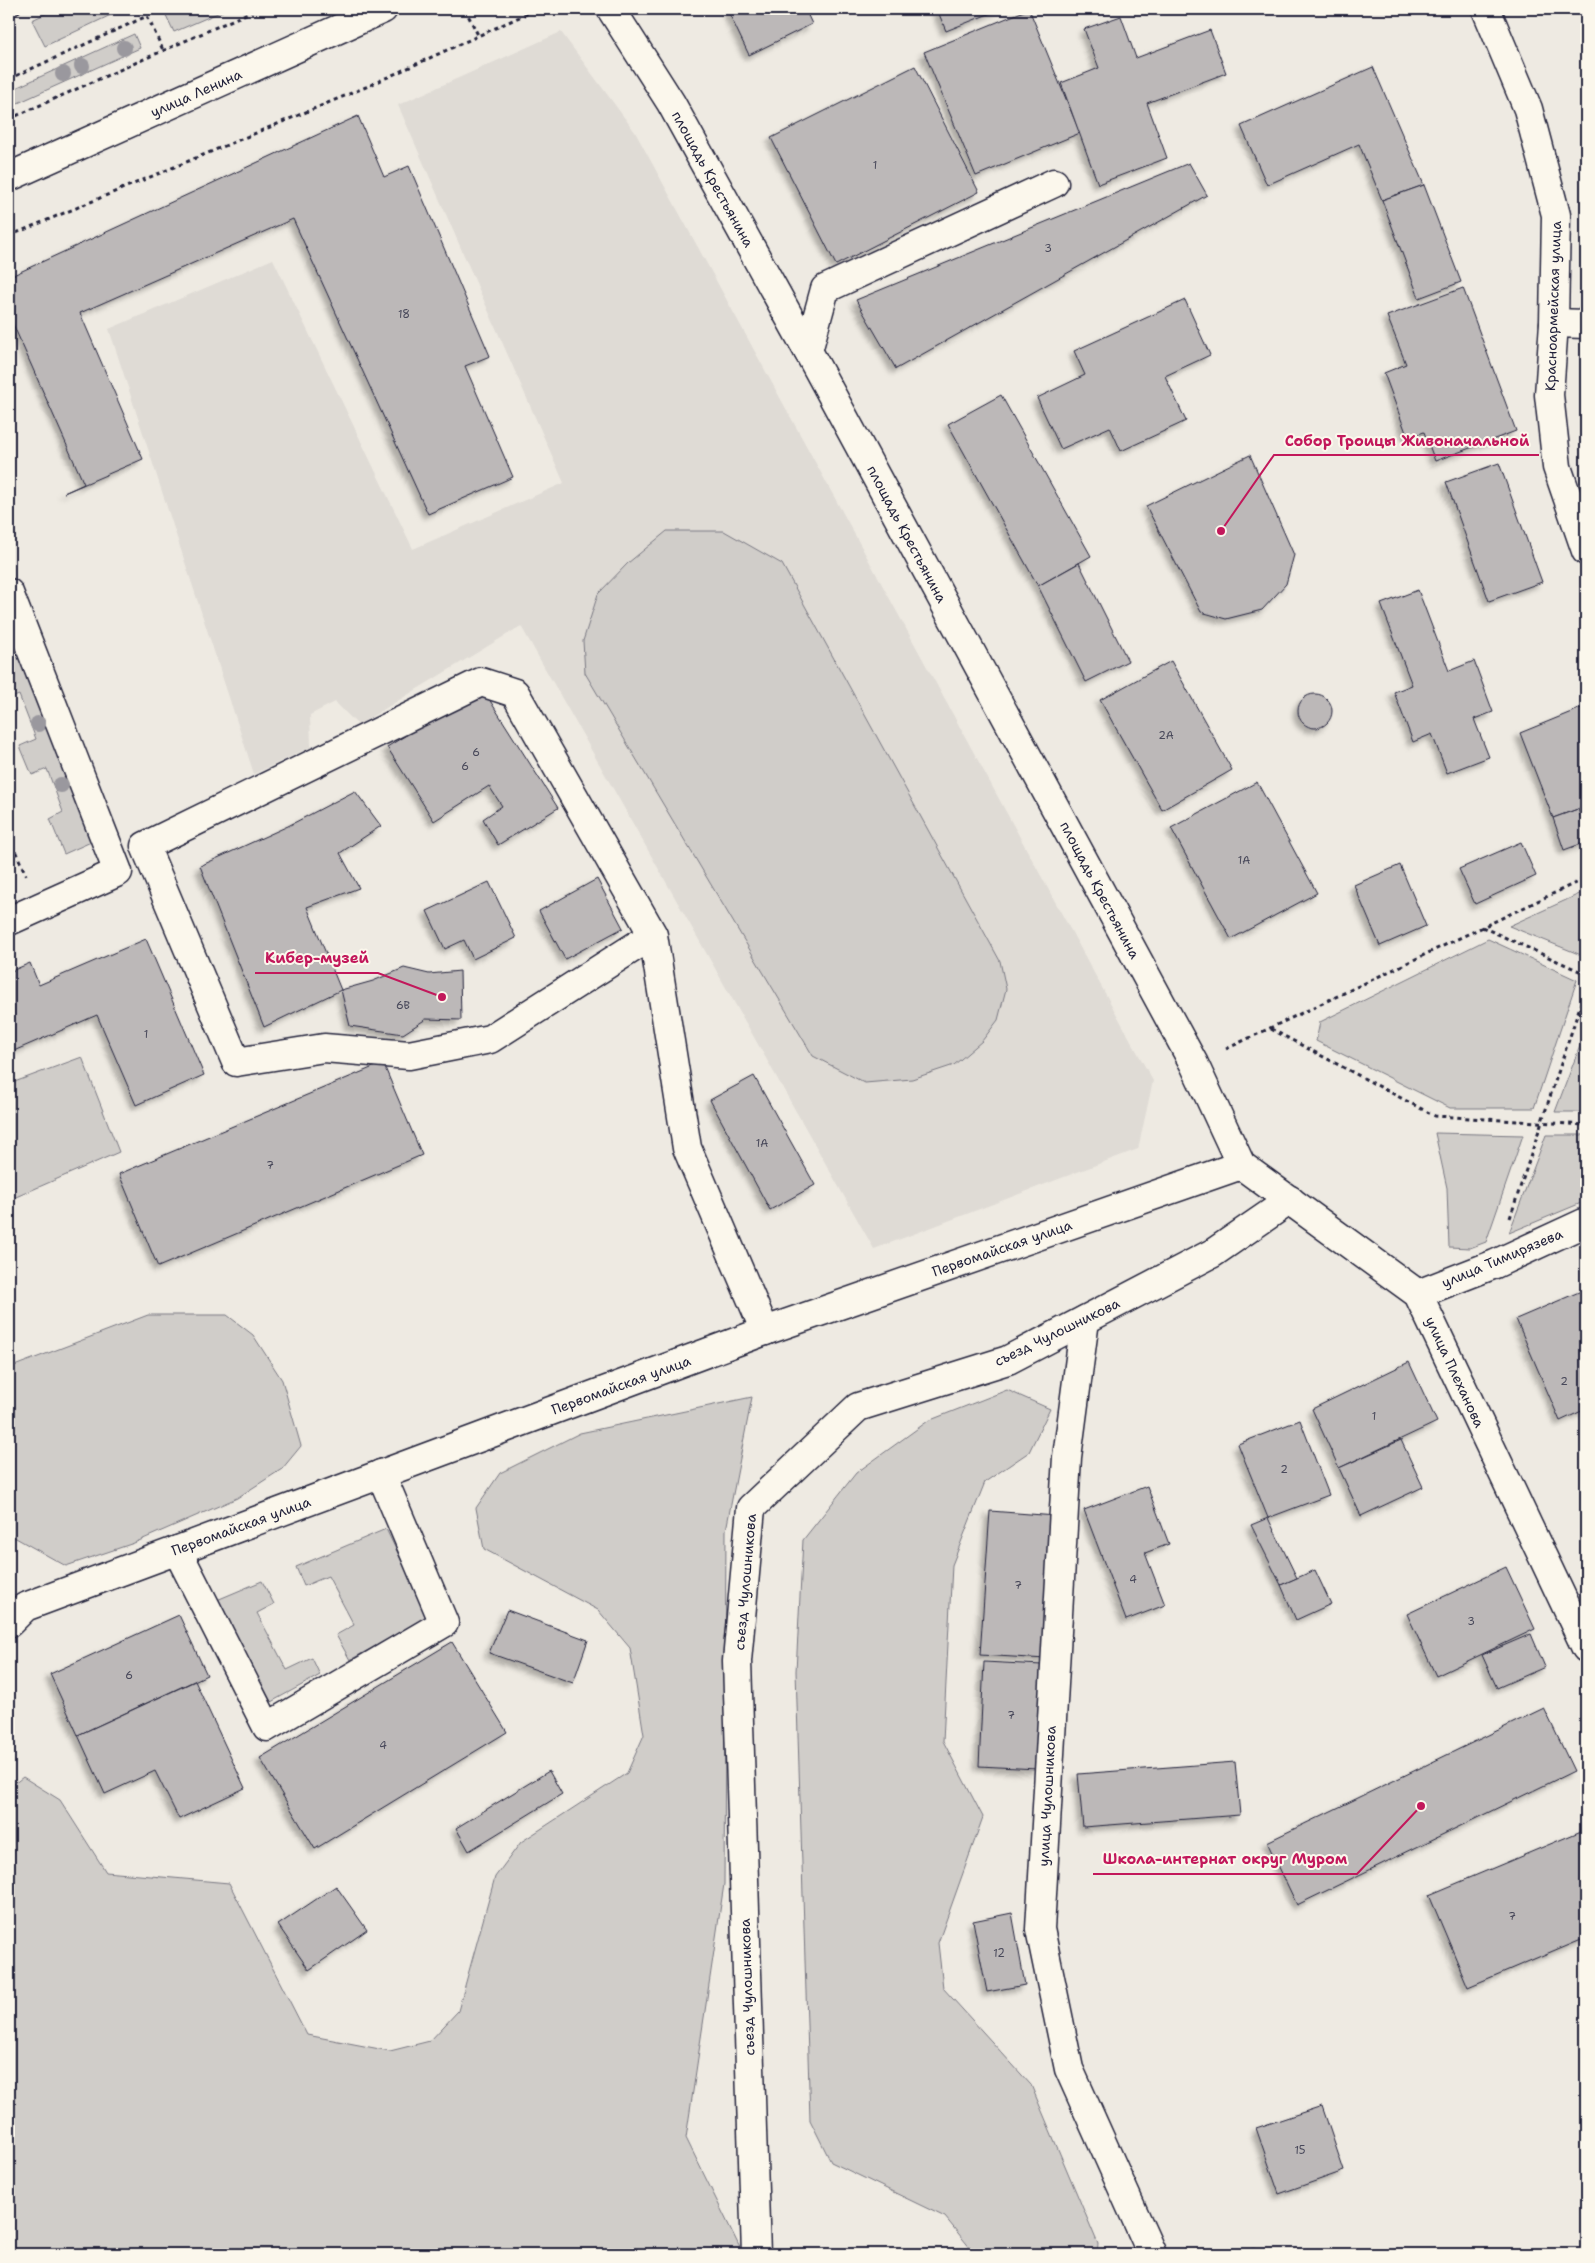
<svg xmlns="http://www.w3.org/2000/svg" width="1595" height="2263" font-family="'Shantell Sans',sans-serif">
	<defs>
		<filter id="shadow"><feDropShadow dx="-4.5" dy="4.5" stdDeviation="2.5" flood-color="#0004"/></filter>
	</defs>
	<rect width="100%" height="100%" fill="#eeeae2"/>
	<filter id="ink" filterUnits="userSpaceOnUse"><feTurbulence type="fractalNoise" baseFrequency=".02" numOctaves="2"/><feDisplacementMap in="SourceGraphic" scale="10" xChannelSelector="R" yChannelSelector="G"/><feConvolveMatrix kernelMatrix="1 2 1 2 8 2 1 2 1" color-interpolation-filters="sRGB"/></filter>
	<g filter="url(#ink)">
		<!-- built -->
		<polygon fill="#dfdbd5" points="561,32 635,132 1153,1081 1138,1149 874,1249 521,626 358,725 335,702 310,715 311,747 254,774 109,329 273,259 413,549 564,483 398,105"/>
		<!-- green -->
		<g fill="#d0cdc9" stroke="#797882">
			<polygon points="56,9 113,9 115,13 45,46 32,20"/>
			<polygon points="163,9 227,9 174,32"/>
			<polygon points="134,34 140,48 9,107 9,91"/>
			<polygon points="667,531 724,531 782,564 1000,961 1006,989 998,1020 982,1041 954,1065 912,1079 865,1083 813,1056 585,673 583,641 598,594 628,563"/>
			<polygon points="9,631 91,842 64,854 50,819 63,812 47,769 32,775 20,746 36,739 19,695 9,699"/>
			<polygon points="1586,891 1586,957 1509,926"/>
			<polygon points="1488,939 1577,980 1534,1108 1450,1108 1316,1041 1320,1022"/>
			<polygon points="1586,1030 1586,1112 1555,1112"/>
			<polygon points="82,1057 119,1152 9,1200 9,1084"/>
			<polygon points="1435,1133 1523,1135 1486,1242 1470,1248 1449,1247 1447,1188"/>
			<polygon points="1546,1135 1586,1135 1586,1201 1509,1233"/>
			<polygon points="148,1315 227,1315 253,1335 282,1380 301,1446 282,1469 237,1498 134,1543 66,1566 14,1537 9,1530 9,1368"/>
			<polygon points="1007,1390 1050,1409 1029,1452 985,1482 952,1565 943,1741 983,1817 938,1943 943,1988 1031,2085 1098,2244 1097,2254 975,2254 945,2217 831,2162 810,2120 796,1671 803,1540 856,1473 928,1421"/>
			<polygon points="752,1397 726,1530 724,1884 686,2138 743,2254 9,2254 9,1788 23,1777 60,1800 106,1872 229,1883 307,2035 390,2051 430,2041 458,2011 495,1877 521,1842 627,1773 644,1735 630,1648 598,1610 484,1549 476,1508 500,1473 580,1433"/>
			<polygon points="386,1529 429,1617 350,1660 336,1635 354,1625 328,1576 304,1586 296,1567"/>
			<polygon points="262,1581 274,1604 257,1613 287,1670 312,1658 320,1675 271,1702 217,1600"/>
		</g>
		<!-- building -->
		<g fill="#bcb8b8" stroke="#22223b" filter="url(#shadow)">
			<polygon points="727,9 805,9 812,24 749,55"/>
			<polygon points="937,9 1001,9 946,31"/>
			<polygon points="1029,9 1080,133 976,176 924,52"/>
			<polygon points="1121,16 1136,58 1210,30 1226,73 1147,103 1167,158 1098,184 1061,83 1099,68 1084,29"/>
			<polygon points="915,66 979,192 836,265 771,138"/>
			<polygon points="1373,67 1424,185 1382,200 1359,144 1267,185 1241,126"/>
			<polygon points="358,116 384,177 409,166 490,356 465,366 513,477 428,514 293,219 80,313 143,459 64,493 84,484 9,315 9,277"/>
			<polygon points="1189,163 1207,195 896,369 856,300"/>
			<polygon points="1424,185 1461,282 1419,298 1382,200"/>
			<polygon points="1463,288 1516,431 1435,461 1424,432 1408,438 1384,373 1406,364 1387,316"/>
			<polygon points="1185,300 1210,355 1165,376 1186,421 1121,451 1110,427 1061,449 1037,398 1085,375 1074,351"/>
			<polygon points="1001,395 1091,556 1038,586 948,424"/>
			<polygon points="1250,455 1294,555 1286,584 1262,610 1226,619 1201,612 1146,506"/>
			<polygon points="1499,463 1542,582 1489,601 1446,482"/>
			<polygon points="1079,563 1128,661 1086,682 1038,586"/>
			<polygon points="1418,590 1449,671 1474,661 1493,712 1474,719 1489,757 1447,773 1432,734 1413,742 1394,692 1412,685 1381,604"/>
			<polygon points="1171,661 1232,770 1162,810 1100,700"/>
			<polygon points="482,688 558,808 498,845 483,819 502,806 489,786 434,821 387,747"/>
			<circle cx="1315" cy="711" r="17"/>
			<polygon points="1586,706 1586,806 1553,818 1520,733"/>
			<polygon points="1257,782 1317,893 1231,939 1171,828"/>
			<polygon points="355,791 381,826 340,853 359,888 307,907 341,990 264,1027 200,866 288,826"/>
			<polygon points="1578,809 1586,833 1586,842 1564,850 1553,818"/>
			<polygon points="1521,842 1536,876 1475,904 1459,869"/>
			<polygon points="1400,865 1426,926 1380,946 1354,885"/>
			<polygon points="597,879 623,928 565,959 539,911"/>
			<polygon points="489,882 516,938 473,959 464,940 445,949 427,911"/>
			<polygon points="146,939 204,1075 136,1105 97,1015 9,1053 9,972 30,963 39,985"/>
			<polygon points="404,968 429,974 460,971 461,1020 426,1019 403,1034 350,1026 341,990 373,981"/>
			<polygon points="383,1063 422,1155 158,1267 119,1174"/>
			<polygon points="754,1076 815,1185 770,1210 710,1100"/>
			<polygon points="1586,1289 1586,1409 1560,1421 1516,1319"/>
			<polygon points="1409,1362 1437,1422 1339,1468 1312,1409"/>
			<polygon points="1300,1420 1329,1495 1268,1518 1238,1444"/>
			<polygon points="1401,1440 1423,1487 1361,1516 1339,1468"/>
			<polygon points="1147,1486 1169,1544 1145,1553 1165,1605 1126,1620 1084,1510"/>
			<polygon points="990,1511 1056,1516 1046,1659 980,1655"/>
			<polygon points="1268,1518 1297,1578 1281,1585 1251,1525"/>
			<polygon points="1506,1567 1535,1629 1436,1676 1407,1614"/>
			<polygon points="1315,1570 1331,1604 1296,1620 1281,1585"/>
			<polygon points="507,1610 588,1640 573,1683 489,1653"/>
			<polygon points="179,1615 207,1675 78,1735 50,1674"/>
			<polygon points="1531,1634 1545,1667 1497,1688 1482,1655"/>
			<polygon points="452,1642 507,1732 315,1849 260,1758"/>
			<polygon points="984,1662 1042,1665 1037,1769 979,1766"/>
			<polygon points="195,1681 245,1788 179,1819 155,1771 105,1794 78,1735"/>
			<polygon points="1544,1708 1574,1771 1297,1905 1267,1842"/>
			<polygon points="1235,1762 1240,1815 1083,1827 1078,1774"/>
			<polygon points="549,1771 562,1794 469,1851 456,1828"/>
			<polygon points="1586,1829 1586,1937 1468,1987 1429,1895"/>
			<polygon points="336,1886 367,1930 309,1970 278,1925"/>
			<polygon points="1012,1913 1025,1985 987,1992 973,1921"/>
			<polygon points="1322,2106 1344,2171 1279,2194 1256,2128"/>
			<polygon points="1254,2248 1257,2254 1239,2254"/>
		</g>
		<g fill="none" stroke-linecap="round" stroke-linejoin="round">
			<!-- minor casing -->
			<g stroke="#22223b" stroke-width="31">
				<g id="minor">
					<polyline points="611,9 671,103 808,351 1194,1064 1241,1165 1418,1294 1586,1648"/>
					<polyline points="1486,9 1528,109 1556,215 1554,323 1549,395 1557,467 1586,551"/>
					<polyline points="9,177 383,9"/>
					<polyline points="1554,323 1586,324"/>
					<polyline points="808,351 825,289 1054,183"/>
					<polyline points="9,593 118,872 9,921"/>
					<polyline points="653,935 490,1039 409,1055 324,1048 236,1062 145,846 481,682 515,693 653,935 687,1148 765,1331"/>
					<polyline points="1418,1294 1495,1264 1586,1222"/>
					<polyline points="1085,1320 1067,1457 1040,1929 1069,2069 1152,2254"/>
					<polyline points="177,1550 267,1727 444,1623 381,1474"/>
					<polyline points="9,1623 25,1607 765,1331 1241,1165"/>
					<polyline points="756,2254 737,1661 751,1508 858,1407 1008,1360 1213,1253 1290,1200"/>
				</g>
			</g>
			<!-- path -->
			<g stroke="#22223b" stroke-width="3" stroke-dasharray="4 4" stroke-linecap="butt">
				<polyline points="144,9 163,50"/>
				<polyline points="465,9 479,37"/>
				<polyline points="9,16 24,9"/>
				<polyline points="9,79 147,16"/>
				<polyline points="9,119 257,9"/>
				<polyline points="9,236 366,87 537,9"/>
				<polyline points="9,837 26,875"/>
				<polyline points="1482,927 1586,974"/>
				<polyline points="1271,1029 1435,1116 1586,1125"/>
				<polyline points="1226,1049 1586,878"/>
				<polyline points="1510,1218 1586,988"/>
			</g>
			<!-- minor -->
			<use href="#minor" stroke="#fbf7ec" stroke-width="28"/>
		</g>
		<!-- trees -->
		<g fill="#9a989e">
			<circle cx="124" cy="48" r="8"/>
			<circle cx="82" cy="66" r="8"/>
			<circle cx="63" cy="74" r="8"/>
			<circle cx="38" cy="724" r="8"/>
			<circle cx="61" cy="785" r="8"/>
		</g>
	</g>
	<g text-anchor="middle" stroke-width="4" stroke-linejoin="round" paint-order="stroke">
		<!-- number labels -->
		<g font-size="11" fill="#48485a">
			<text x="875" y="169">1</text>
			<text x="1048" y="252">3</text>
			<text x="404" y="318">18</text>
			<text x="1166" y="739">2А</text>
			<text x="476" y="756">6</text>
			<text x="465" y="770">6</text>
			<text x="1244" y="864">1А</text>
			<text x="403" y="1009">6В</text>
			<text x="146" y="1038">1</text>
			<text x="762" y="1147">1А</text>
			<text x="270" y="1169">7</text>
			<text x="1564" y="1385">2</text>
			<text x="1374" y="1420">1</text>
			<text x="1284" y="1473">2</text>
			<text x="1133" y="1583">4</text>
			<text x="1018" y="1589">7</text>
			<text x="1471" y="1625">3</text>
			<text x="129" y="1679">6</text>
			<text x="1011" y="1719">7</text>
			<text x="383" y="1749">4</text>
			<text x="1512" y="1920">7</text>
			<text x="999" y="1957">12</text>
			<text x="1300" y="2154">15</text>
		</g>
		<!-- street labels -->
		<g font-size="14" fill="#22223b" stroke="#fbf7ec">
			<text transform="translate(196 93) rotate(-24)" y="5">улица Ленина</text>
			<text transform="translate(713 179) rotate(61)" y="5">площадь Крестьянина</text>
			<text transform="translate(1553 306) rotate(-88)" y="5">Красноармейская улица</text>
			<text transform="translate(907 534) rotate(62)" y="5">площадь Крестьянина</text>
			<text transform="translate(1100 890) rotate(62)" y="5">площадь Крестьянина</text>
			<text transform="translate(1002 1248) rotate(-19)" y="5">Первомайская улица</text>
			<text transform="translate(1502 1258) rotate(-23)" y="5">улица Тимирязева</text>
			<text transform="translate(1057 1332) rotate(-26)" y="5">съезд Чулошникова</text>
			<text transform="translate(1455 1372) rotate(65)" y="5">улица Плеханова</text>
			<text transform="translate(621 1385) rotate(-20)" y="5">Первомайская улица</text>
			<text transform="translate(241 1526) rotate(-20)" y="5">Первомайская улица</text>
			<text transform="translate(745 1582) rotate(-85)" y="5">съезд Чулошникова</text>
			<text transform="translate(1047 1796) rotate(-87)" y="5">улица Чулошникова</text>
			<text transform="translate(747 1987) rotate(-92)" y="5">съезд Чулошникова</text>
		</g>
	</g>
	<!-- callouts -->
	<path fill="none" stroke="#c2185b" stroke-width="2" d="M1221 531L1274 455H1539M442 997L378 973H255M1421 1806L1357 1874H1093"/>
	<g fill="#c2185b" stroke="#fbf7ec" stroke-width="2">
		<circle cx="1221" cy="531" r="5"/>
		<circle cx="442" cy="997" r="5"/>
		<circle cx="1421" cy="1806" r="5"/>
	</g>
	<g font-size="15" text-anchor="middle" font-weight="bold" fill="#c2185b" stroke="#fbf7ec" stroke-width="4" stroke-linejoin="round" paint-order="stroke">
		<text x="1407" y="446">Собор Троицы Живоначальной</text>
		<text x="317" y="963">Кибер-музей</text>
		<text x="1225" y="1864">Школа-интернат округ Муром</text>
	</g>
	<!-- margin -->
	<rect width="1595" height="2263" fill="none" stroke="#fbf7ec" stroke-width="30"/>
	<rect x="15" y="15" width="1565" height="2233" fill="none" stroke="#22223b" stroke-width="2" filter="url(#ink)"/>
</svg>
